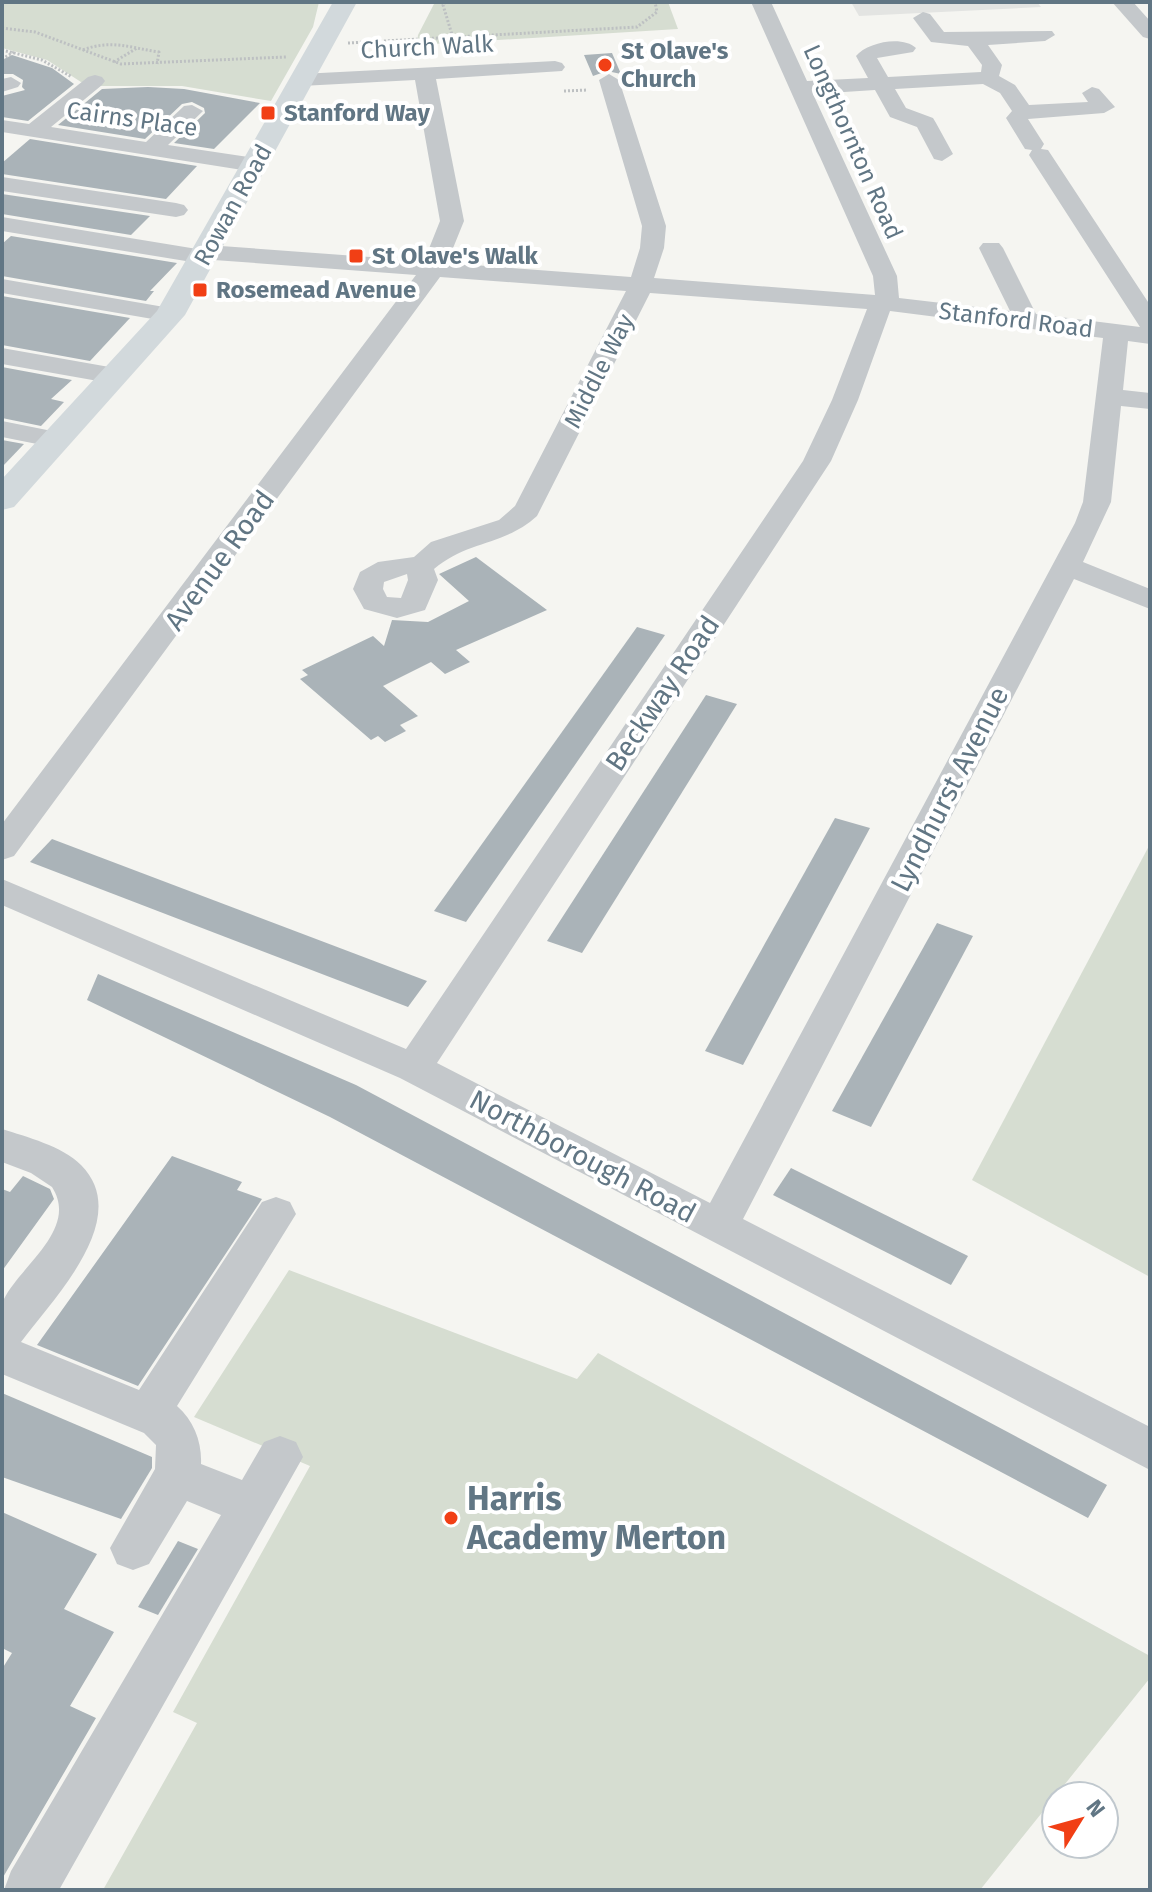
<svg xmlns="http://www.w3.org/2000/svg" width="1152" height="1892" font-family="'Fira Sans',sans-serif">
	<rect width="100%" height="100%" fill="#f5f5f1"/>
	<!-- built -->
	<polygon fill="#e3e4e2" points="851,2 1037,2 1041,7 859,16"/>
	<!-- green -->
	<g fill="#d6ddd1">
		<polygon points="2,2 319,2 313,27 271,101 182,86 100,86 81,82 47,60 2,48"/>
		<polygon points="435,2 668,2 678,29 417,45 418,35"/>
		<polygon points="1150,844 1150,1277 972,1180"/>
		<polygon points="289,1270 577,1379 598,1353 1150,1656 1150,1678 980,1890 103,1890 197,1723 173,1712 310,1466 194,1417"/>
	</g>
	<!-- building -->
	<g fill="#aab3b8">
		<polygon points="612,53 621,74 607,71 593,76 584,55"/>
		<polygon points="12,55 52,68 74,84 28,121 2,117 2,96 25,90 22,87 23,80 13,74 2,74 2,60"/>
		<polygon points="148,87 184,89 260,103 214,149 174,143 205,113 204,108 192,102 182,104 145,139 58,125 102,89"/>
		<polygon points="30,139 197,166 166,199 2,174 2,163"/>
		<polygon points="2,194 150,216 131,235 2,214"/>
		<polygon points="11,236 177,263 150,291 154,291 146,301 2,276 2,244"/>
		<polygon points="2,296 130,318 90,361 2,345"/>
		<polygon points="2,367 72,380 51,399 64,402 41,426 2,418"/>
		<polygon points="2,440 24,444 2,467"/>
		<polygon points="476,557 547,610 456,650 470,662 445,674 431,662 383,686 418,716 400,725 406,731 385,742 378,736 371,740 300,679 308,675 302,670 373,636 384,646 392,620 428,622 469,601 439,574"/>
		<polygon points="637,627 665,635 466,922 434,911"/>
		<polygon points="706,695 737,704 582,953 547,941"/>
		<polygon points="835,818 870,828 743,1065 705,1051"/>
		<polygon points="52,839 427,981 408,1007 30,862"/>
		<polygon points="937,923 973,936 871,1127 832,1111"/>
		<polygon points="98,974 356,1085 1107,1485 1088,1518 330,1117 87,1000"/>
		<polygon points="172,1156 242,1182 237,1190 262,1199 138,1386 37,1345"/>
		<polygon points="791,1168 968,1256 951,1285 773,1195"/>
		<polygon points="23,1176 50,1189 54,1199 2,1271 2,1189 10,1192"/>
		<polygon points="2,1393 152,1457 152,1468 121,1519 2,1477"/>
		<polygon points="2,1512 97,1554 64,1609 114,1632 70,1706 96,1718 2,1879 2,1669 12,1653 2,1648"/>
		<polygon points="178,1541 198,1549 158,1615 138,1607"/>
	</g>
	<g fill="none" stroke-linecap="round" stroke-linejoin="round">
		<!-- path -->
		<g stroke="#bdc0c2" stroke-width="3" stroke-dasharray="2 2" stroke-linecap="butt">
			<polyline points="446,2 443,5 453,38"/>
			<polyline points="2,28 35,32 121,64 286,57"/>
			<polyline points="348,43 637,27 657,12 655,2"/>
			<polyline points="2,50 42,60 72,77"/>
			<path d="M83 50C111 39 131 48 159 52L157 64"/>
			<polyline points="2,59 14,52"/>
			<polyline points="114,62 137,48"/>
			<polyline points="564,91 587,90"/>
		</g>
		<!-- minor -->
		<g fill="#c4c8cb" fill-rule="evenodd">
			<path d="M751 2H771L807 81 868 78 856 56C867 42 903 35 916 48L913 52 877 58 888 77 981 72 982 65 968 46 931 42 913 18 923 12 930 14 944 32 1052 31 1055 35 1045 41 988 45 1002 65 999 76 1015 85 1029 105 1088 102 1082 93 1092 87 1099 89 1115 107 1104 113 1028 119 1044 144 1041 149 1048 150 1150 305V344L1128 341 1123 390 1150 393V409L1121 406 1111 502 1083 562 1150 589V609L1074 579 743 1219 1150 1427V1470L400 1078 2 905V879L406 1049 803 461 832 400 867 309 650 293 537 516C504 546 468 540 434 569L438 580 425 610 397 618 364 609 353 589 360 572 378 562 414 557 431 542 499 520 515 506 626 291 440 277 14 856 2 860V824L416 275 214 260 204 264 2 231V217L197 249 207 245 424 261 440 221 415 80 301 86 291 80 301 74 555 61 562 63 565 67 562 71 436 79 464 221 447 263 631 277 640 248 642 226 599 80 609 74 619 80 666 226 664 248 654 278 875 295 873 276ZM983 84 1000 93 1012 111 1006 118 1025 149 1032 150 1029 155 1140 327 1036 314 1003 248 999 243H983L979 248 1010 311 899 298 897 276 813 94 875 90 890 117 917 127 934 159 942 161 953 154 936 123 933 118 906 108 895 89ZM890 311 1103 338 1083 502 1075 523 710 1203 437 1063 831 461 858 400ZM407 574 408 580 401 598 387 597 383 589 384 582Z"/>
			<polygon points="1112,2 1133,2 1150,21 1150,39 1143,37"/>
			<polygon points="95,75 102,77 105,81 102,85 51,127 146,142 184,106 192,105 203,111 168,145 255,158 266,165 255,172 2,132 2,120 29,124 88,77"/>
			<polygon points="11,77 21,83 18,87 2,92 2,79"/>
			<polygon points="2,177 176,203 184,205 188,210 184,215 176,217 2,191"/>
			<polygon points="2,279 170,308 179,310 182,315 179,320 170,322 2,293"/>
			<polygon points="2,348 115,368 124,370 128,376 124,382 115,384 2,364"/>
			<polygon points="2,421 67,434 71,440 67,446 57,448 2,437"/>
			<path d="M2 1129C27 1137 62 1146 81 1165 134 1218 53 1299 21 1342L139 1390 262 1202 276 1197 290 1202 296 1214 177 1406C194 1421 202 1442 201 1464L242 1480 264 1442 280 1436 296 1442 303 1457 59 1890H4L11 1871 221 1515 187 1501 149 1564 133 1570 117 1564 110 1548 155 1469 156 1445 144 1433 2 1374C2 1357 0 1312 4 1299 21 1265 79 1229 52 1187L31 1173 2 1162Z"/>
		</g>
		<!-- major -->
		<polygon fill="#d2d9dc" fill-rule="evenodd" points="333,2 357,2 185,315 14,507 2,510 2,479 157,311"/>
	</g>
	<!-- markers -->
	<g fill="#f13f15" stroke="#fff" stroke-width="3">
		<circle cx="605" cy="65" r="8"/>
		<rect x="260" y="105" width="16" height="16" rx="4"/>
		<rect x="348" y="248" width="16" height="16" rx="4"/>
		<rect x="192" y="282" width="16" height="16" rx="4"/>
		<circle cx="451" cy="1518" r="8"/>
	</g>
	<g text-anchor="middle" stroke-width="8" stroke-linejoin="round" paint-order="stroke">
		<!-- far-street labels -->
		<g font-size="24" fill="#617684" stroke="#fff">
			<text transform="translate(427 47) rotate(-3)" y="8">Church Walk</text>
			<text transform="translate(132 119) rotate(8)" y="8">Cairns Place</text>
			<text transform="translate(853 142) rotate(66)" y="8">Longthornton Road</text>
			<text transform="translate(233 205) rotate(-61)" y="8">Rowan Road</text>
			<text transform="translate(1016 320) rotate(7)" y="8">Stanford Road</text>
			<text transform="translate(599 371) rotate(-63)" y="8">Middle Way</text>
		</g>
		<!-- far-poi labels -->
		<g font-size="24" font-weight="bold" fill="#617684" stroke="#fff" text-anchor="start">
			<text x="621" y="59">St Olave's<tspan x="621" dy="28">Church</tspan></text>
			<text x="284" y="121">Stanford Way</text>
			<text x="372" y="264">St Olave's Walk</text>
			<text x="216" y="298">Rosemead Avenue</text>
		</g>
		<!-- street labels -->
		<g font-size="28" fill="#617684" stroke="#fff">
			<text transform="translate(219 560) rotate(-54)" y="10">Avenue Road</text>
			<text transform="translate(662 693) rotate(-56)" y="10">Beckway Road</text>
			<text transform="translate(949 789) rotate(-63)" y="10">Lyndhurst Avenue</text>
			<text transform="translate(583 1156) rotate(28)" y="10">Northborough Road</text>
		</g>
		<!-- near-poi labels -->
		<g font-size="34" font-weight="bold" fill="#617684" stroke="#fff" text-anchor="start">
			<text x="467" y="1510">Harris<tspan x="467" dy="39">Academy Merton</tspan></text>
		</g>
	</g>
	<!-- border -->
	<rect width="1152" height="1892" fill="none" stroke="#617684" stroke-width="8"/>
	<!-- north arrow -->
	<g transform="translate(1080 1820) rotate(53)"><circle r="38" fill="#ffffff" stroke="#c0c8ce" stroke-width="2"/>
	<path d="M0-6L14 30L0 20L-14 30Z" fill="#f13f15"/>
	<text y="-12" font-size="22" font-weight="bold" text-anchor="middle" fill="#617684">N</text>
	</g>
</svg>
